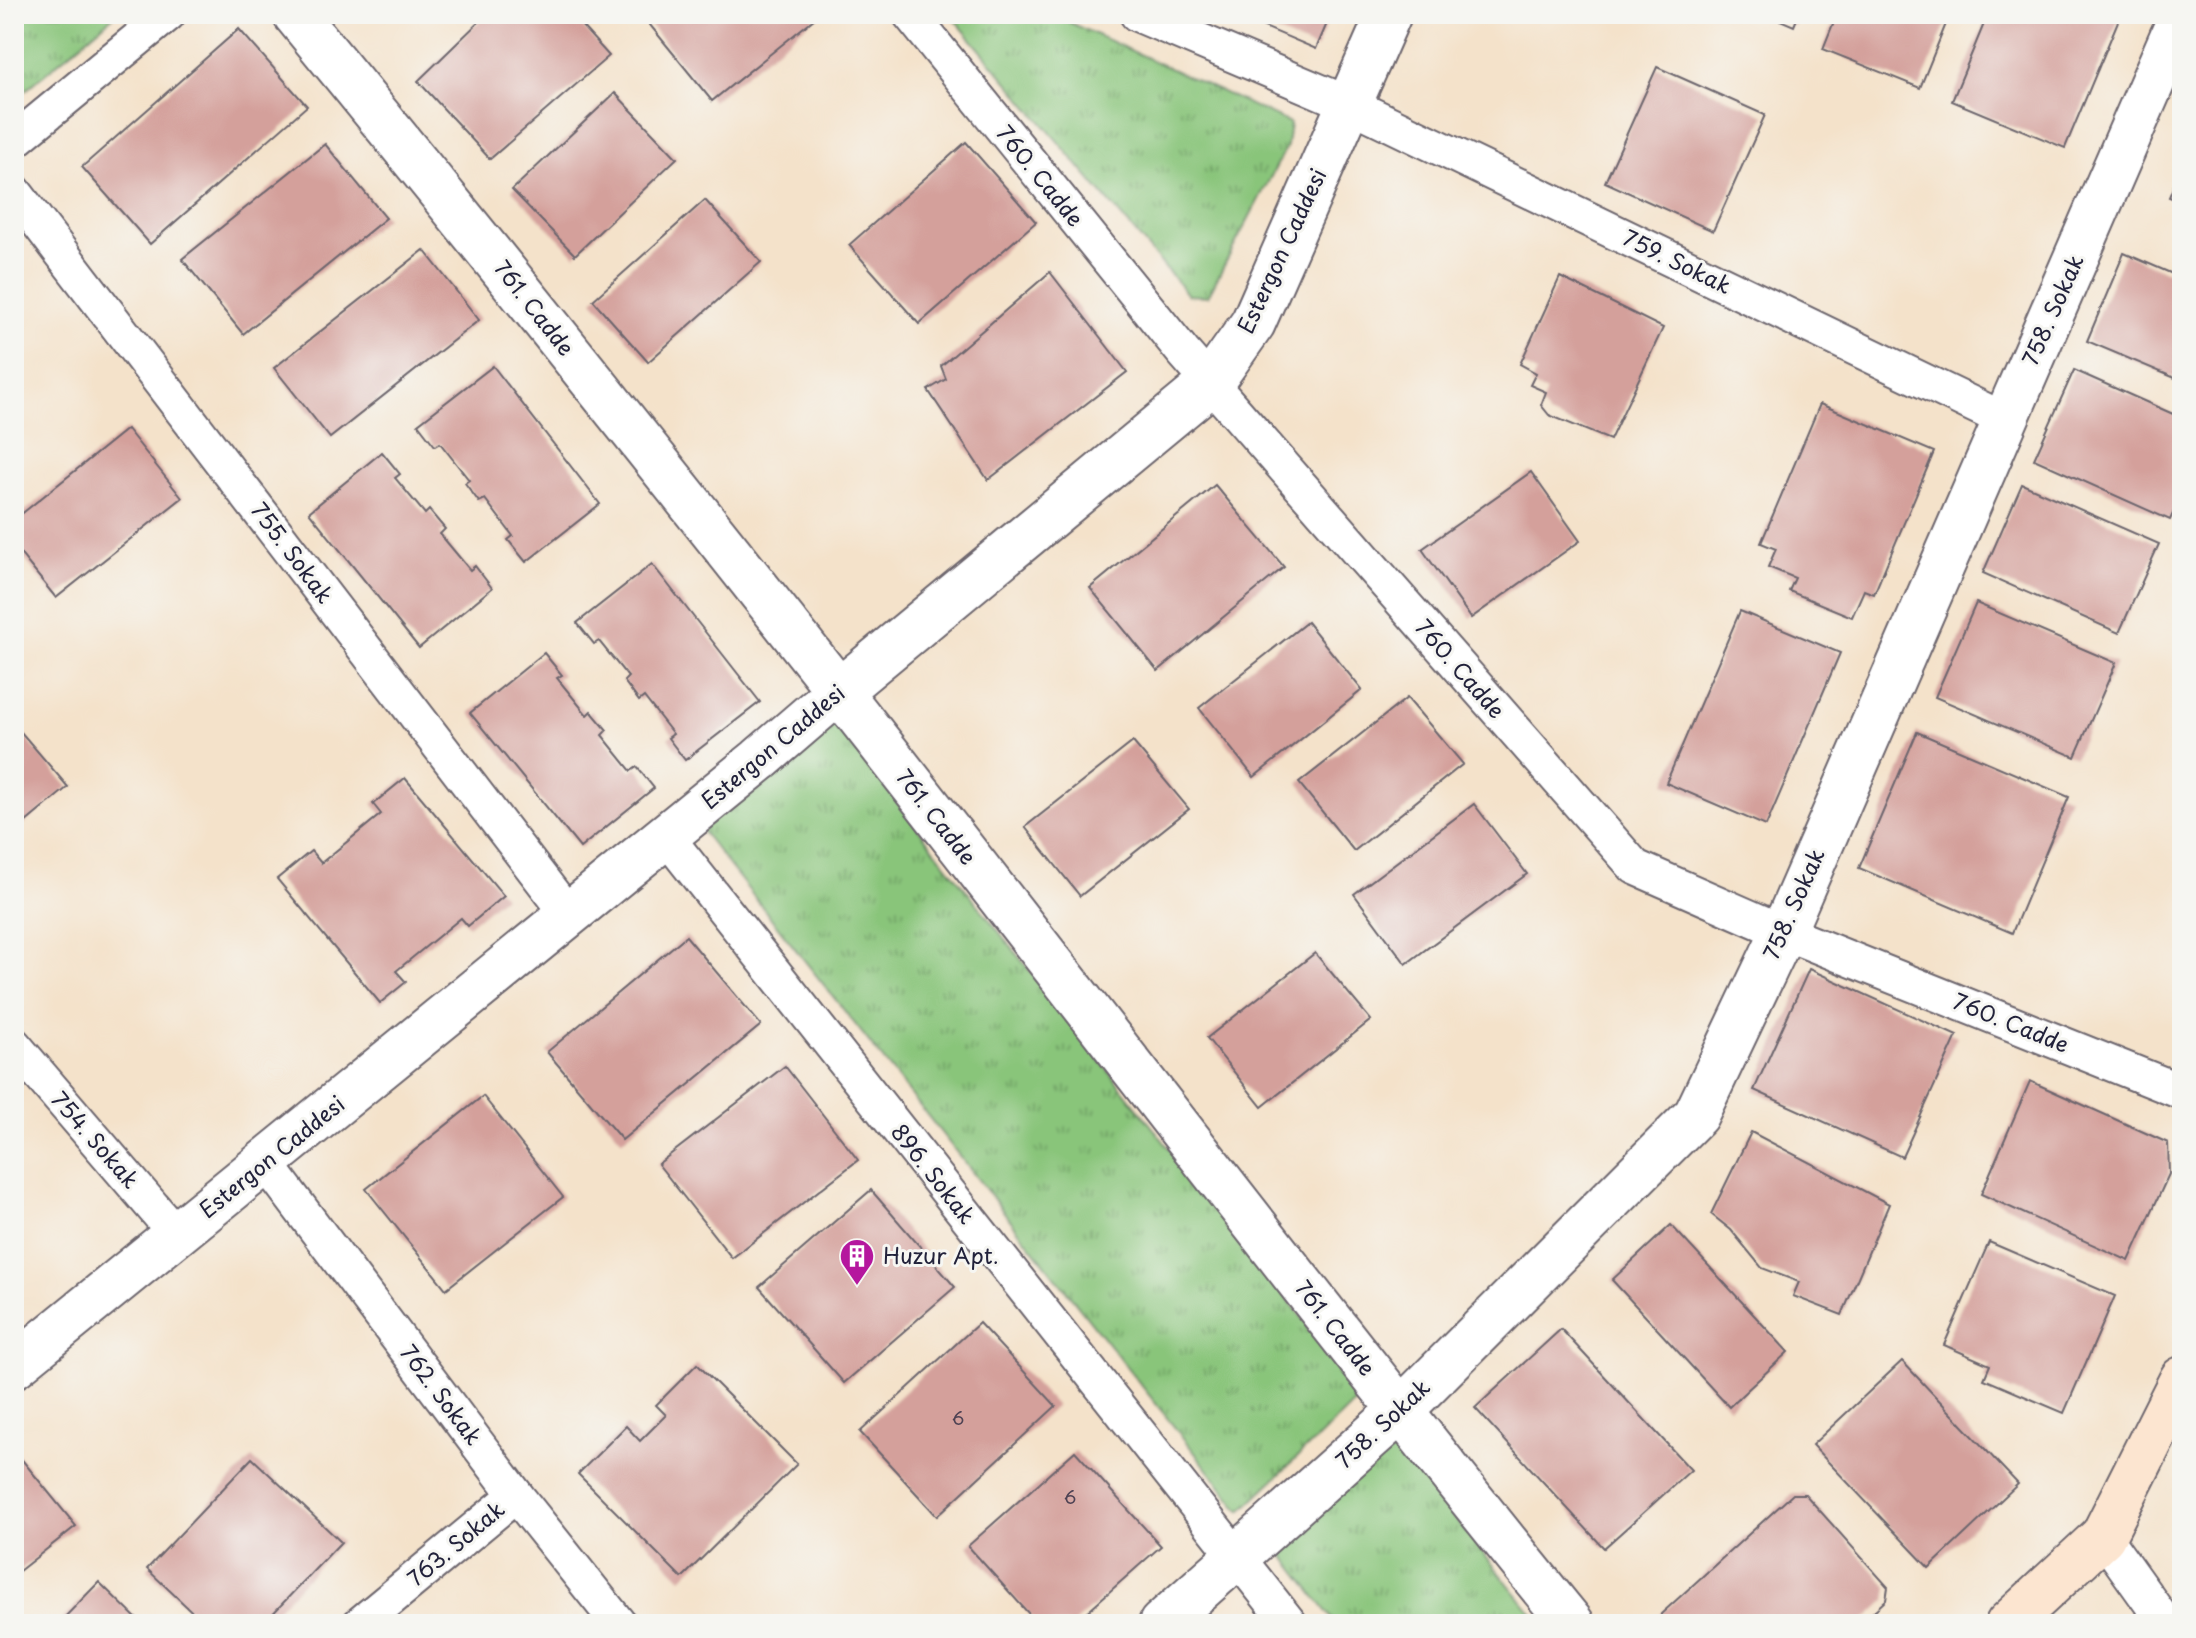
<svg xmlns="http://www.w3.org/2000/svg" width="2196" height="1638" font-family="'Playpen Sans',sans-serif">
	<defs>
		<pattern id="grass-tufts" width="24" height="20" patternUnits="userSpaceOnUse" patternTransform="scale(2)"><rect width="24" height="20" fill="#89c57a"/><path d="M3 7l-1-3M5 7V3M7 7l1-3M15 17l-1-3M17 17v-4M19 17l1-3" fill="none" stroke="#70a065"/></pattern>
	</defs>
	<rect width="100%" height="100%" fill="#f6f6f2"/>
	<filter id="ink" filterUnits="userSpaceOnUse"><feTurbulence type="fractalNoise" baseFrequency=".0125" numOctaves="2"/><feDisplacementMap in="SourceGraphic" scale="16" xChannelSelector="R" yChannelSelector="G"/><feConvolveMatrix kernelMatrix="1 2 1 2 8 2 1 2 1" color-interpolation-filters="sRGB"/></filter>
	<filter id="wash" filterUnits="userSpaceOnUse"><feTurbulence type="fractalNoise" baseFrequency=".006" numOctaves="4" result="noise"/><feDisplacementMap in="SourceGraphic" scale="32" xChannelSelector="R" yChannelSelector="G"/><feGaussianBlur stdDeviation="1.8" result="paint"/><feColorMatrix in="noise" values="0 0 0 0 0 0 0 0 0 0 0 0 0 0 0 0 0 1.4 0 .05"/><feComposite in="paint" operator="in"/></filter>
	<g filter="url(#wash)">
		<rect width="100%" height="100%" fill="#f4e2ca"/>
		<!-- grass -->
		<g fill="url(#grass-tufts)" stroke="#56745a" stroke-width="2">
			<polygon points="14,14 116,14 14,100"/>
			<polygon points="950,14 1051,14 1290,123 1287,146 1208,296 1188,295"/>
			<polygon points="832,719 1363,1395 1241,1511 701,830"/>
			<polygon points="1394,1444 1541,1624 1336,1624 1279,1549"/>
		</g>
		<g id="blocks">
			<!-- building -->
			<g fill="#d4a09b">
				<polygon points="487,14 571,14 609,56 490,159 418,81"/>
				<polygon points="641,14 820,14 712,101"/>
				<polygon points="1234,14 1331,14 1316,49"/>
				<polygon points="1766,14 1799,14 1794,26"/>
				<polygon points="1837,14 1950,14 1920,88 1823,49"/>
				<polygon points="1988,14 2121,14 2065,148 1952,101"/>
				<polygon points="239,29 307,106 150,244 82,167"/>
				<polygon points="1657,67 1765,115 1713,231 1605,182"/>
				<polygon points="615,93 677,158 575,255 512,190"/>
				<polygon points="966,142 1036,222 919,324 849,245"/>
				<polygon points="325,144 386,218 243,334 182,259"/>
				<polygon points="2182,166 2182,202 2169,197"/>
				<polygon points="705,200 761,262 648,362 593,300"/>
				<polygon points="424,250 479,320 330,438 274,368"/>
				<polygon points="2124,253 2182,278 2182,381 2087,341"/>
				<polygon points="1050,272 1127,372 988,480 928,390 946,379 941,366"/>
				<polygon points="1560,277 1663,328 1610,440 1549,415 1541,405 1546,392 1530,385 1536,373 1520,364"/>
				<polygon points="493,366 600,504 526,562 508,540 513,536 485,499 479,502 465,483 469,480 440,443 435,446 418,424"/>
				<polygon points="2074,370 2182,418 2182,494 2170,520 2034,459"/>
				<polygon points="1820,404 1934,452 1874,594 1864,590 1852,617 1789,591 1795,578 1768,567 1776,549 1761,543"/>
				<polygon points="127,429 182,498 56,598 14,546 14,520"/>
				<polygon points="382,452 400,474 395,478 425,514 429,510 445,529 440,534 470,570 475,566 492,588 419,648 309,512"/>
				<polygon points="1531,472 1580,541 1471,618 1422,549"/>
				<polygon points="2022,484 2159,544 2119,633 1983,573"/>
				<polygon points="1215,485 1284,567 1158,671 1090,588"/>
				<polygon points="652,564 760,702 685,760 668,738 673,734 644,697 639,701 624,681 628,677 599,641 594,644 577,623"/>
				<polygon points="1976,603 2116,663 2075,757 1935,697"/>
				<polygon points="1740,611 1840,653 1766,826 1666,783"/>
				<polygon points="1307,622 1362,690 1254,777 1199,708"/>
				<polygon points="544,653 562,675 557,678 587,715 591,711 607,730 602,735 631,771 637,767 654,788 580,848 470,713"/>
				<polygon points="1407,698 1463,764 1354,851 1299,783"/>
				<polygon points="14,724 68,787 14,832"/>
				<polygon points="1917,732 2069,797 2012,933 1859,868"/>
				<polygon points="1133,742 1189,809 1080,896 1025,827"/>
				<polygon points="405,778 504,896 468,926 461,918 396,971 406,982 380,1003 277,879 311,851 321,863 381,814 373,804"/>
				<polygon points="1474,804 1527,874 1406,964 1354,894"/>
				<polygon points="686,936 761,1025 622,1140 547,1052"/>
				<polygon points="1315,953 1371,1020 1262,1107 1207,1038"/>
				<polygon points="1809,969 1957,1036 1902,1157 1754,1090"/>
				<polygon points="785,1066 858,1160 732,1258 658,1164"/>
				<polygon points="2030,1081 2168,1143 2169,1174 2129,1261 1981,1194"/>
				<polygon points="483,1096 563,1197 446,1289 366,1189"/>
				<polygon points="1751,1132 1889,1204 1842,1315 1793,1296 1799,1282 1762,1268 1731,1230 1711,1214"/>
				<polygon points="871,1190 955,1287 844,1383 759,1287"/>
				<polygon points="1671,1225 1788,1352 1729,1407 1612,1280"/>
				<polygon points="1989,1242 2115,1296 2064,1413 1984,1379 1990,1365 1944,1345"/>
				<polygon points="979,1323 1056,1406 937,1516 860,1432"/>
				<polygon points="1561,1329 1691,1470 1604,1548 1475,1408"/>
				<polygon points="1902,1361 2018,1484 1929,1568 1812,1445"/>
				<polygon points="697,1364 797,1464 682,1578 578,1474 626,1426 640,1441 666,1415 656,1405"/>
				<polygon points="14,1450 76,1526 14,1575"/>
				<polygon points="1075,1451 1161,1546 1073,1624 1038,1624 968,1546"/>
				<polygon points="252,1458 341,1542 263,1624 205,1624 147,1569"/>
				<polygon points="1793,1494 1805,1494 1888,1587 1886,1600 1860,1624 1659,1624 1661,1614"/>
				<polygon points="99,1582 142,1624 58,1624"/>
			</g>
		</g>
	</g>
	<g filter="url(#ink)">
		<use href="#blocks" fill-opacity="0" stroke="#6c656d" stroke-width="2"/>
		<g fill="none" stroke-linecap="round" stroke-linejoin="round">
			<!-- minor casing -->
			<g stroke="#6c656d" stroke-width="38">
				<g id="minor">
					<polyline points="910,14 1183,352 1635,867 1783,932 2182,1092"/>
					<polyline points="1137,14 1349,104 2005,420"/>
					<polyline points="14,141 168,14"/>
					<polyline points="14,191 569,915"/>
					<polyline points="666,836 1290,1624"/>
					<polyline points="14,1045 176,1234"/>
					<polyline points="266,1163 516,1495 619,1624"/>
					<polyline points="2103,1536 2166,1624"/>
					<polyline points="360,1624 516,1495"/>
				</g>
			</g>
			<!-- tertiary casing -->
			<g stroke="#6c656d" stroke-width="48">
				<g id="tertiary">
					<path d="M295 14C478 237 659 463 838 690 1083 1001 1322 1317 1572 1624"/>
					<polyline points="14,1366 759,760 839,691 1210,384 1253,323 1389,14"/>
					<polyline points="1161,1624 1400,1411 1696,1115 1783,932 2182,14"/>
				</g>
			</g>
			<!-- secondary casing -->
			<g stroke="#6c656d" stroke-width="48">
				<polyline id="secondary" points="2008,1624 2103,1536 2182,1379"/>
			</g>
			<!-- minor -->
			<use href="#minor" stroke="#fff" stroke-width="34"/>
			<!-- tertiary -->
			<use href="#tertiary" stroke="#fff" stroke-width="44"/>
			<!-- secondary -->
			<use href="#secondary" stroke="#fce5d0" stroke-width="44"/>
		</g>
	</g>
	<!-- icons -->
	<defs>
		<g id="building-pin" transform="scale(1.8)"><path d="M0 17L-7.5 6A9.5 9.5 0 1 1 7.5 6Z" fill="#b5179e" stroke="#f6f6f2"/><path d="M-4-6H4V6H1V3H-1V6H-4ZM-2.5-4.3h1.7v1.8h-1.7ZM.8-4.3h1.7v1.8H.8ZM-2.5-1h1.7V.8h-1.7ZM.8-1h1.7V.8H.8Z" fill="#fff"/></g>
	</defs>
	<g fill-rule="evenodd">
		<use href="#building-pin" x="857" y="1256"/>
	</g>
	<g text-anchor="middle" stroke-width="6" stroke-linejoin="round" paint-order="stroke">
		<!-- number labels -->
		<g font-size="18" fill="#4e4253">
			<text x="958" y="1425">6</text>
			<text x="1070" y="1504">6</text>
		</g>
		<!-- street labels -->
		<g font-size="22" fill="#22223b" stroke="#f6f6f2">
			<text transform="translate(1040 176) rotate(51)" y="8">760. Cadde</text>
			<text transform="translate(1282 251) rotate(-65)" y="8">Estergon Caddesi</text>
			<text transform="translate(1677 262) rotate(26)" y="8">759. Sokak</text>
			<text transform="translate(534 308) rotate(52)" y="8">761. Cadde</text>
			<text transform="translate(2053 310) rotate(-66)" y="8">758. Sokak</text>
			<text transform="translate(292 553) rotate(53)" y="8">755. Sokak</text>
			<text transform="translate(1460 669) rotate(49)" y="8">760. Cadde</text>
			<text transform="translate(773 747) rotate(-40)" y="8">Estergon Caddesi</text>
			<text transform="translate(936 817) rotate(52)" y="8">761. Cadde</text>
			<text transform="translate(1794 904) rotate(-66)" y="8">758. Sokak</text>
			<text transform="translate(2011 1023) rotate(22)" y="8">760. Cadde</text>
			<text transform="translate(95 1140) rotate(49)" y="8">754. Sokak</text>
			<text transform="translate(272 1157) rotate(-39)" y="8">Estergon Caddesi</text>
			<text transform="translate(933 1174) rotate(52)" y="8">896. Sokak</text>
			<text transform="translate(1335 1328) rotate(52)" y="8">761. Cadde</text>
			<text transform="translate(441 1395) rotate(53)" y="8">762. Sokak</text>
			<text transform="translate(1383 1424) rotate(-43)" y="8">758. Sokak</text>
			<text transform="translate(456 1544) rotate(-40)" y="8">763. Sokak</text>
		</g>
		<!-- poi labels -->
		<g font-size="22" fill="#22223b" stroke="#f6f6f2" text-anchor="start">
			<text x="883" y="1264">Huzur Apt.</text>
		</g>
	</g>
	<!-- margin -->
	<rect width="2196" height="1638" fill="none" stroke="#f6f6f2" stroke-width="48"/>
</svg>
